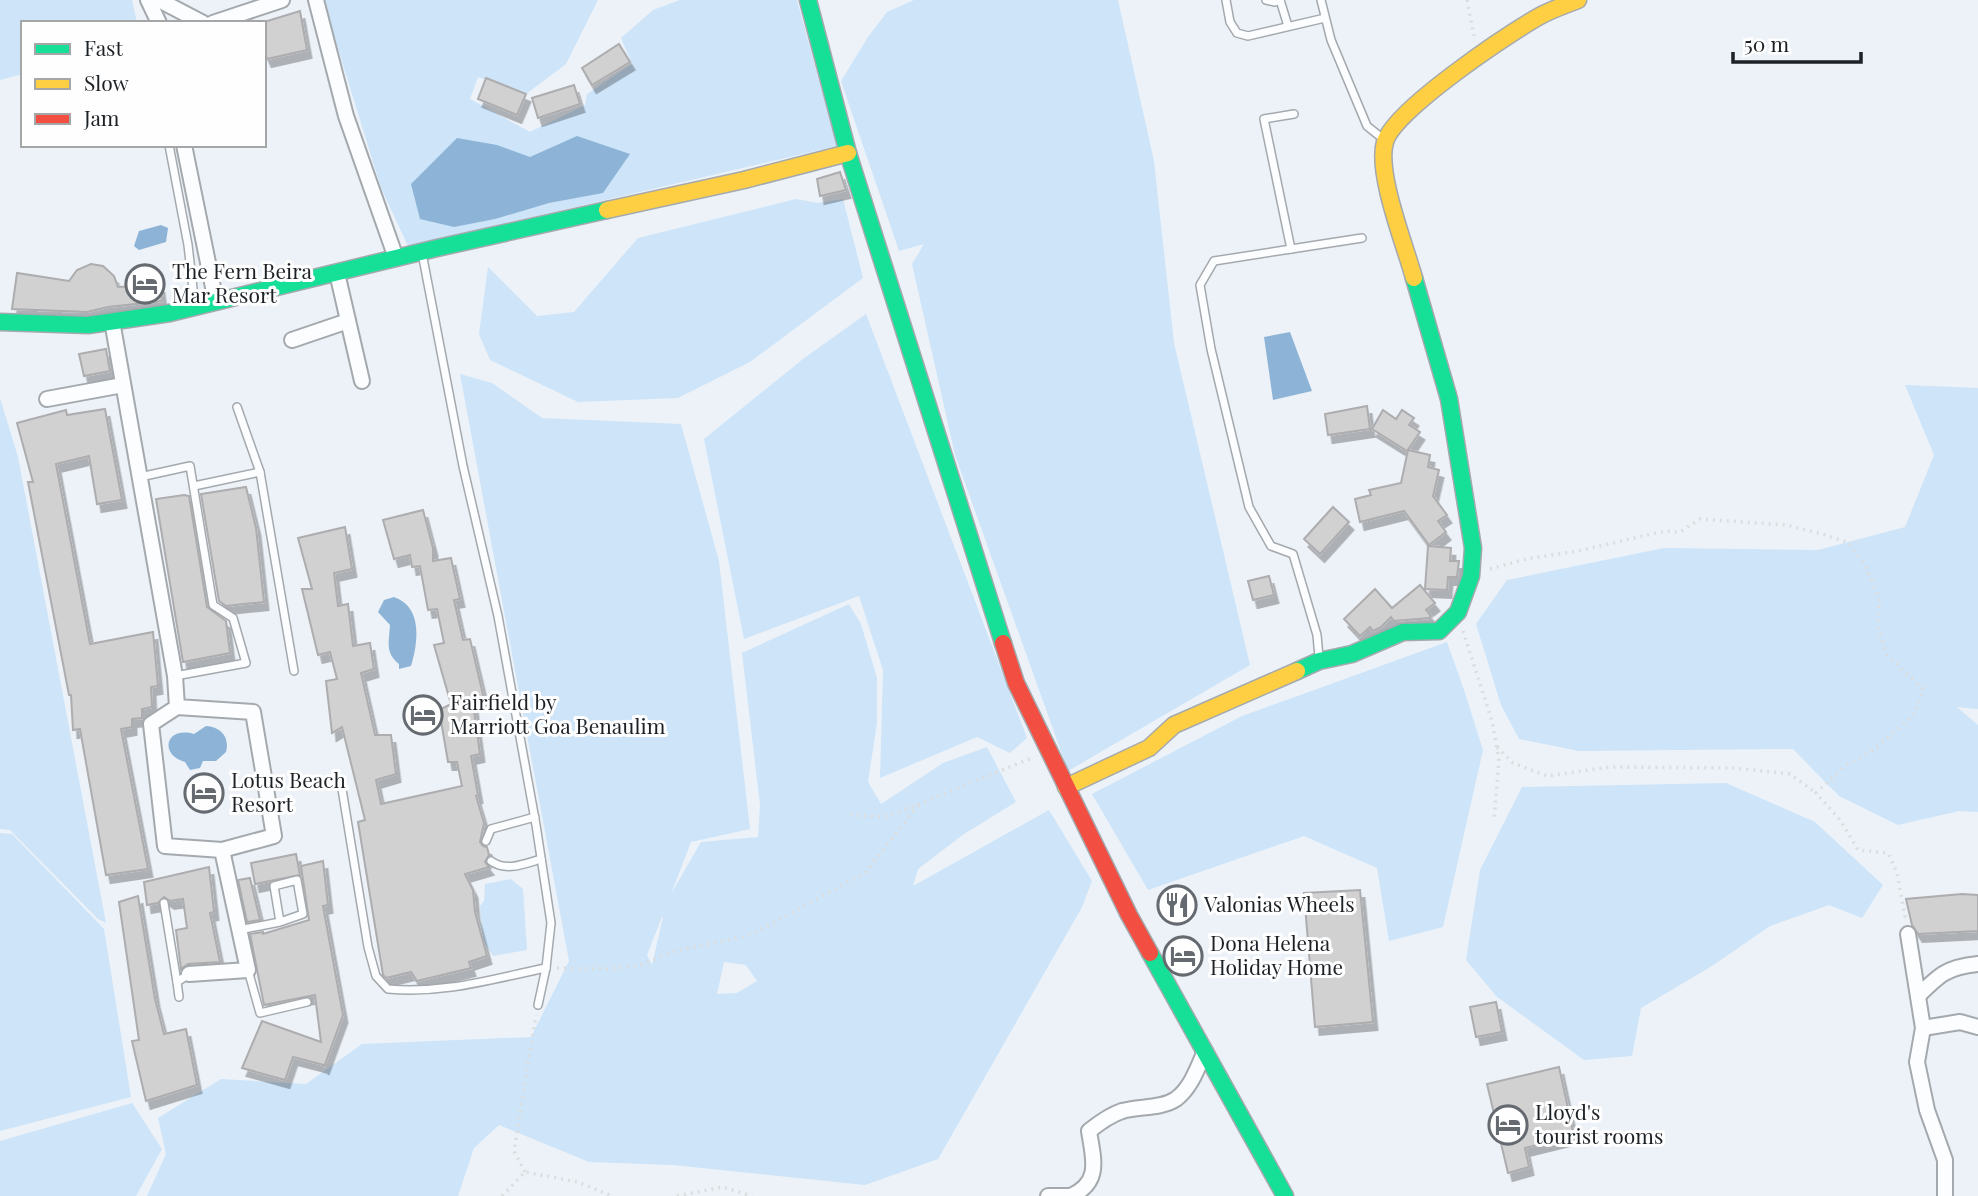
<svg xmlns="http://www.w3.org/2000/svg" width="1978" height="1196" font-family="'Playfair Display',serif">
	<defs>
		<filter id="shadow"><feDropShadow dx="4.5" dy="8" stdDeviation="0" flood-color="#0004"/></filter>
	</defs>
	<rect width="100%" height="100%" fill="#ecf2f8"/>
	<!-- green -->
	<g fill="#cde4f9" fill-rule="evenodd">
		<polygon points="0,0 132,0 137,23 23,23 23,74 0,80"/>
		<polygon points="323,0 598,0 566,64 526,94 478,77 470,99 530,132 585,105 587,94 632,64 621,38 653,10 680,0 797,0 837,146 408,246 381,188"/>
		<polygon points="914,0 1118,0 1154,161 1174,343 1250,665 1068,771 955,455 912,264 924,244 899,251 841,81 868,37 887,12"/>
		<polygon points="796,199 818,203 843,199 863,278 750,362 678,398 578,402 490,360 479,334 488,267 537,316 574,312 638,238"/>
		<polygon points="866,314 1027,738 1010,753 977,737 880,778 883,670 859,596 744,639 704,439 803,359"/>
		<path d="M460 374 492 383 542 418 681 424 719 561 750 829 691 842 671 894 701 842 758 837 760 805 742 653 849 604 861 624 877 678V723L868 782 881 804 943 763 987 747 1016 802 964 834 918 869 913 886 1049 810 1092 881 1082 907 938 1159 865 1185 673 1165 589 1162 499 1125 474 1148 458 1196H147L166 1154 158 1118 221 1079 306 1084 362 1044 531 1037 569 961ZM662 917H663L652 965 647 955ZM724 962 746 965 757 981 737 993 717 994Z"/>
		<polygon points="1905,385 1978,388 1978,709 1957,707 1978,725 1978,812 1959,811 1898,825 1839,796 1793,749 1579,751 1519,739 1501,705 1476,624 1507,580 1664,548 1818,550 1905,527 1934,455"/>
		<polygon points="0,398 18,457 106,923 98,919 10,830 0,829"/>
		<polygon points="1447,642 1464,690 1483,750 1443,927 1389,941 1377,868 1304,836 1148,890 1092,794 1242,716"/>
		<polygon points="1726,783 1815,822 1883,885 1862,918 1829,905 1770,926 1712,966 1641,1008 1632,1056 1584,1060 1497,997 1466,960 1480,870 1522,787"/>
		<polygon points="0,833 12,834 104,929 131,1097 0,1131"/>
		<polygon points="511,879 523,889 527,950 493,956 483,941 480,906 484,901 485,884"/>
		<polygon points="132,1103 162,1149 136,1196 0,1196 0,1141"/>
	</g>
	<!-- water -->
	<g fill="#8db4d6">
		<polygon points="577,136 630,154 603,193 549,203 495,219 454,227 420,219 411,184 457,138 497,145 530,157"/>
		<polygon points="161,225 168,228 166,242 139,250 134,246 139,231"/>
		<polygon points="1290,332 1312,391 1273,400 1264,337"/>
		<path d="M394 597C423 607 418 643 411 666L399 669V664C385 653 389 642 390 625L378 612 384 600Z"/>
		<path d="M206 726C221 727 230 737 226 752L216 761H203L200 768 190 770 185 762C159 755 165 726 194 734Z"/>
	</g>
	<!-- building -->
	<g fill="#d2d1d2" stroke="#adacae" stroke-width="2" filter="url(#shadow)">
		<polygon points="300,11 307,50 267,59 264,52 264,22"/>
		<polygon points="619,44 630,62 592,85 582,68"/>
		<polygon points="486,78 526,94 517,115 478,99"/>
		<polygon points="574,85 580,104 538,118 532,98"/>
		<polygon points="840,172 846,190 820,196 817,179"/>
		<polygon points="91,264 103,266 114,276 118,287 160,285 162,301 108,307 87,312 12,309 17,273 69,281 77,270"/>
		<polygon points="106,349 110,371 84,376 79,354"/>
		<polygon points="1367,406 1370,429 1328,435 1325,414"/>
		<polygon points="105,409 122,500 97,504 89,456 56,464 90,644 153,632 158,686 151,687 152,707 142,709 142,718 132,719 132,727 121,729 148,869 106,875 80,729 73,730 71,695 69,695 28,482 33,482 17,423 66,410 67,415"/>
		<polygon points="1383,410 1396,419 1402,410 1414,418 1409,425 1420,432 1407,451 1372,429"/>
		<polygon points="1408,450 1430,455 1428,467 1439,470 1433,496 1447,515 1438,521 1446,532 1429,545 1404,511 1360,522 1355,499 1371,495 1369,490 1401,483"/>
		<polygon points="246,487 256,528 264,602 226,606 219,601 201,494"/>
		<polygon points="184,495 189,496 207,607 226,621 230,653 183,662 156,499"/>
		<polygon points="1333,507 1349,522 1320,554 1304,539"/>
		<polygon points="423,510 433,548 433,561 451,558 460,599 454,600 463,640 470,639 484,699 473,703 480,754 471,756 478,795 476,796 484,823 480,842 483,846 487,847 489,855 485,862 489,867 465,874 473,890 475,912 487,956 469,962 471,968 417,981 411,972 386,978 383,975 358,822 365,820 342,727 332,733 326,681 337,679 330,652 318,655 302,589 312,589 298,538 345,527 352,569 334,573 338,606 348,604 353,646 370,643 374,669 361,673 375,735 391,735 396,774 376,780 381,804 462,786 457,762 448,762 441,721 441,709 451,704 434,645 444,643 437,609 428,610 420,566 412,567 410,555 394,559 383,520"/>
		<polygon points="1428,546 1451,548 1450,561 1459,561 1457,577 1448,577 1447,590 1425,589"/>
		<polygon points="1269,576 1274,595 1253,600 1248,581"/>
		<polygon points="1420,585 1435,603 1426,610 1431,616 1429,618 1394,621 1391,617 1381,627 1373,631 1370,627 1360,636 1344,619 1375,589 1392,608"/>
		<polygon points="296,854 300,875 255,884 251,863"/>
		<polygon points="323,861 328,905 323,906 343,1015 324,1067 324,1065 293,1057 285,1080 242,1068 262,1021 321,1042 315,995 264,1005 250,934 263,932 263,934 309,920 301,866"/>
		<polygon points="209,867 214,912 210,913 220,962 188,964 181,969 176,930 187,928 183,899 170,901 164,897 158,903 147,905 144,882"/>
		<polygon points="250,878 260,920 247,922 238,880"/>
		<polygon points="1360,890 1373,1022 1315,1027 1304,893"/>
		<polygon points="1962,894 1978,895 1978,931 1918,934 1912,925 1906,899"/>
		<polygon points="138,896 155,999 164,1034 186,1029 197,1085 146,1101 132,1041 139,1040 119,902"/>
		<polygon points="1496,1002 1502,1032 1476,1037 1470,1007"/>
		<polygon points="1559,1067 1574,1136 1525,1148 1529,1167 1508,1173 1487,1084"/>
	</g>
	<g fill="none" stroke-linecap="round" stroke-linejoin="round">
		<!-- lane casing -->
		<g stroke="#a4a9ae" stroke-width="10">
			<g id="lane">
				<polyline points="1226,0 1230,22 1237,33 1248,36 1325,18"/>
				<polyline points="1266,0 1275,2 1280,0"/>
				<polyline points="1280,0 1288,26"/>
				<polyline points="1321,0 1331,40 1367,126 1382,138"/>
				<polyline points="1294,114 1264,119 1291,249 1214,261 1200,285 1211,349 1249,507 1271,546 1293,554 1317,635 1319,657"/>
				<polyline points="169,145 188,245 195,306"/>
				<polyline points="1291,249 1362,238"/>
				<polyline points="422,253 463,466 498,616 536,825 551,923 546,968 538,1005"/>
				<polyline points="237,407 260,472"/>
				<polyline points="140,477 190,466 213,605 233,618 246,663 175,676"/>
				<polyline points="194,486 260,472 294,671"/>
				<path d="M341 783 368 947 376 976 388 989C445 994 491 979 546 968"/>
				<polyline points="486,841 491,829 535,817"/>
				<path d="M491 861C506 872 524 864 541 859"/>
				<polyline points="164,903 177,982 189,974"/>
				<polyline points="239,930 280,922 303,914 297,880 274,886 280,922"/>
				<polyline points="248,970 260,1013 307,1002"/>
				<polyline points="177,982 179,997"/>
			</g>
		</g>
		<!-- street casing -->
		<g stroke="#a4a9ae" stroke-width="18">
			<g id="street">
				<polyline points="148,0 159,23"/>
				<polyline points="159,0 203,23"/>
				<polyline points="316,0 346,116 396,258"/>
				<polyline points="213,23 282,0"/>
				<polyline points="184,145 216,302"/>
				<polyline points="337,273 362,381"/>
				<polyline points="112,321 175,676 177,707 151,724 165,846 222,850 274,836 253,712 177,707"/>
				<polyline points="292,340 348,321"/>
				<polyline points="47,399 123,385"/>
				<polyline points="1908,934 1923,1028 1917,1062 1927,1110 1945,1160 1945,1196"/>
				<polyline points="189,974 248,970 222,850"/>
				<path d="M1918 996C1939 975 1947 967 1978 964"/>
				<polyline points="1923,1028 1960,1022 1978,1027"/>
				<polyline points="1048,1196 1069,1196"/>
				<path d="M1071 1196C1102 1182 1093 1158 1089 1131 1099 1123 1110 1115 1122 1111 1139 1106 1161 1109 1176 1099 1191 1088 1198 1067 1205 1051"/>
			</g>
		</g>
		<!-- fast casing -->
		<g stroke="#a4a9ae" stroke-width="19">
			<g id="fast">
				<polyline points="808,0 848,153 1003,643"/>
				<polyline points="0,322 88,325 170,313 437,248 607,210"/>
				<polyline points="1297,671 1319,661 1352,654 1403,632 1439,631 1458,612 1471,576 1473,548 1449,399 1414,278"/>
				<polyline points="1150,953 1285,1196"/>
			</g>
		</g>
		<!-- slow casing -->
		<g stroke="#a4a9ae" stroke-width="19">
			<g id="slow">
				<polyline points="607,210 744,180 848,153"/>
				<path d="M1414 278C1405 245 1376 173 1385 142 1394 110 1507 35 1538 17 1550 10 1565 5 1578 0"/>
				<polyline points="1066,787 1149,748 1174,725 1297,671"/>
			</g>
		</g>
		<!-- jam casing -->
		<g stroke="#a4a9ae" stroke-width="19">
			<polyline id="jam" points="1003,643 1016,683 1129,915 1150,953"/>
		</g>
		<!-- path -->
		<g stroke="#dbddde" stroke-width="3.5" stroke-dasharray="2 5" stroke-linecap="butt">
			<polyline points="1467,0 1474,36"/>
			<polyline points="1490,569 1526,559 1578,551 1665,531 1680,532 1700,519 1786,525 1826,535 1849,543 1866,566 1879,598 1879,630 1886,654 1923,689 1915,714 1871,752 1846,765 1816,793 1840,820 1858,850 1888,853 1897,873 1906,922"/>
			<polyline points="1463,631 1492,721 1499,759 1494,820"/>
			<polyline points="1497,747 1513,763 1547,776 1610,767 1734,768 1790,774 1816,793"/>
			<polyline points="850,815 883,817 918,805 1034,757"/>
			<polyline points="557,968 605,969 638,966 675,951 751,935 866,872 918,805"/>
			<polyline points="525,1172 514,1151 536,1015"/>
			<polyline points="502,1196 525,1172 578,1182 612,1196"/>
			<polyline points="677,1196 723,1187 752,1196"/>
		</g>
		<!-- lane -->
		<use href="#lane" stroke="#fcfdfe" stroke-width="7"/>
		<!-- street -->
		<use href="#street" stroke="#fcfdfe" stroke-width="14"/>
		<!-- fast -->
		<use href="#fast" stroke="#16e098" stroke-width="16"/>
		<!-- slow -->
		<use href="#slow" stroke="#ffcf43" stroke-width="16"/>
		<!-- jam -->
		<use href="#jam" stroke="#f24e42" stroke-width="16"/>
	</g>
	<!-- icons -->
	<defs>
		<g id="hotel-ring" transform="scale(2.0125)"><circle r="9.5" fill="#fefefe" stroke="#656a70" stroke-width="1.5"/><path d="M-6-4.5h1.5V1H6V5H4.5V3h-9V5H-6ZM-4 0a1.8 1.8 0 1 1 3.6 0ZM.5 0V-2.5h3Q6-2.5 6 0Z" fill="#656a70"/></g>
		<g id="restaurant-ring" transform="scale(2.0125)"><circle r="9.5" fill="#fefefe" stroke="#656a70" stroke-width="1.5"/><path d="M-5-6h1v4h1v-4h1v4h1v-4h1v5L-1.5 .5V6h-2V.5L-5-1ZM5-6V6H3V1.5H1.5Q1.5-4 5-6Z" fill="#656a70"/></g>
	</defs>
	<g fill-rule="evenodd">
		<use href="#hotel-ring" x="145" y="284"/>
		<use href="#hotel-ring" x="423" y="715"/>
		<use href="#hotel-ring" x="204" y="793"/>
		<use href="#restaurant-ring" x="1177" y="905"/>
		<use href="#hotel-ring" x="1183" y="956"/>
		<use href="#hotel-ring" x="1508" y="1125"/>
	</g>
	<g text-anchor="middle" stroke-width="6" stroke-linejoin="round" paint-order="stroke">
		<!-- poi labels -->
		<g font-size="21" fill="#1c2126" stroke="#fefefe" text-anchor="start">
			<text x="172" y="279">The Fern Beira<tspan x="172" dy="24">Mar Resort</tspan></text>
			<text x="450" y="710">Fairfield by<tspan x="450" dy="24">Marriott Goa Benaulim</tspan></text>
			<text x="231" y="788">Lotus Beach<tspan x="231" dy="24">Resort</tspan></text>
			<text x="1204" y="912">Valonias Wheels</text>
			<text x="1210" y="951">Dona Helena<tspan x="1210" dy="24">Holiday Home</tspan></text>
			<text x="1535" y="1120">Lloyd's<tspan x="1535" dy="24">tourist rooms</tspan></text>
		</g>
	</g>
	<!-- legend -->
	<rect x="21" y="21" width="245" height="126" fill="#fefefe" stroke="#a4a6a8" stroke-width="2"/>
	<rect x="35" y="44" width="35" height="10" fill="#16e098" stroke="#a4a6a8" stroke-width="2"/>
	<text x="84" y="56" font-size="21" fill="#1c2126">Fast</text>
	<rect x="35" y="79" width="35" height="10" fill="#ffcf43" stroke="#a4a6a8" stroke-width="2"/>
	<text x="84" y="91" font-size="21" fill="#1c2126">Slow</text>
	<rect x="35" y="114" width="35" height="10" fill="#f24e42" stroke="#a4a6a8" stroke-width="2"/>
	<text x="84" y="126" font-size="21" fill="#1c2126">Jam</text>
	<!-- scale -->
	<path d="M1733 52v10h128v-10" fill="none" stroke="#1c2126" stroke-width="3.5"/>
	<text x="1744" y="52" font-size="21" fill="#1c2126" stroke="#fefefe" stroke-width="5" paint-order="stroke">50 m</text>
</svg>
